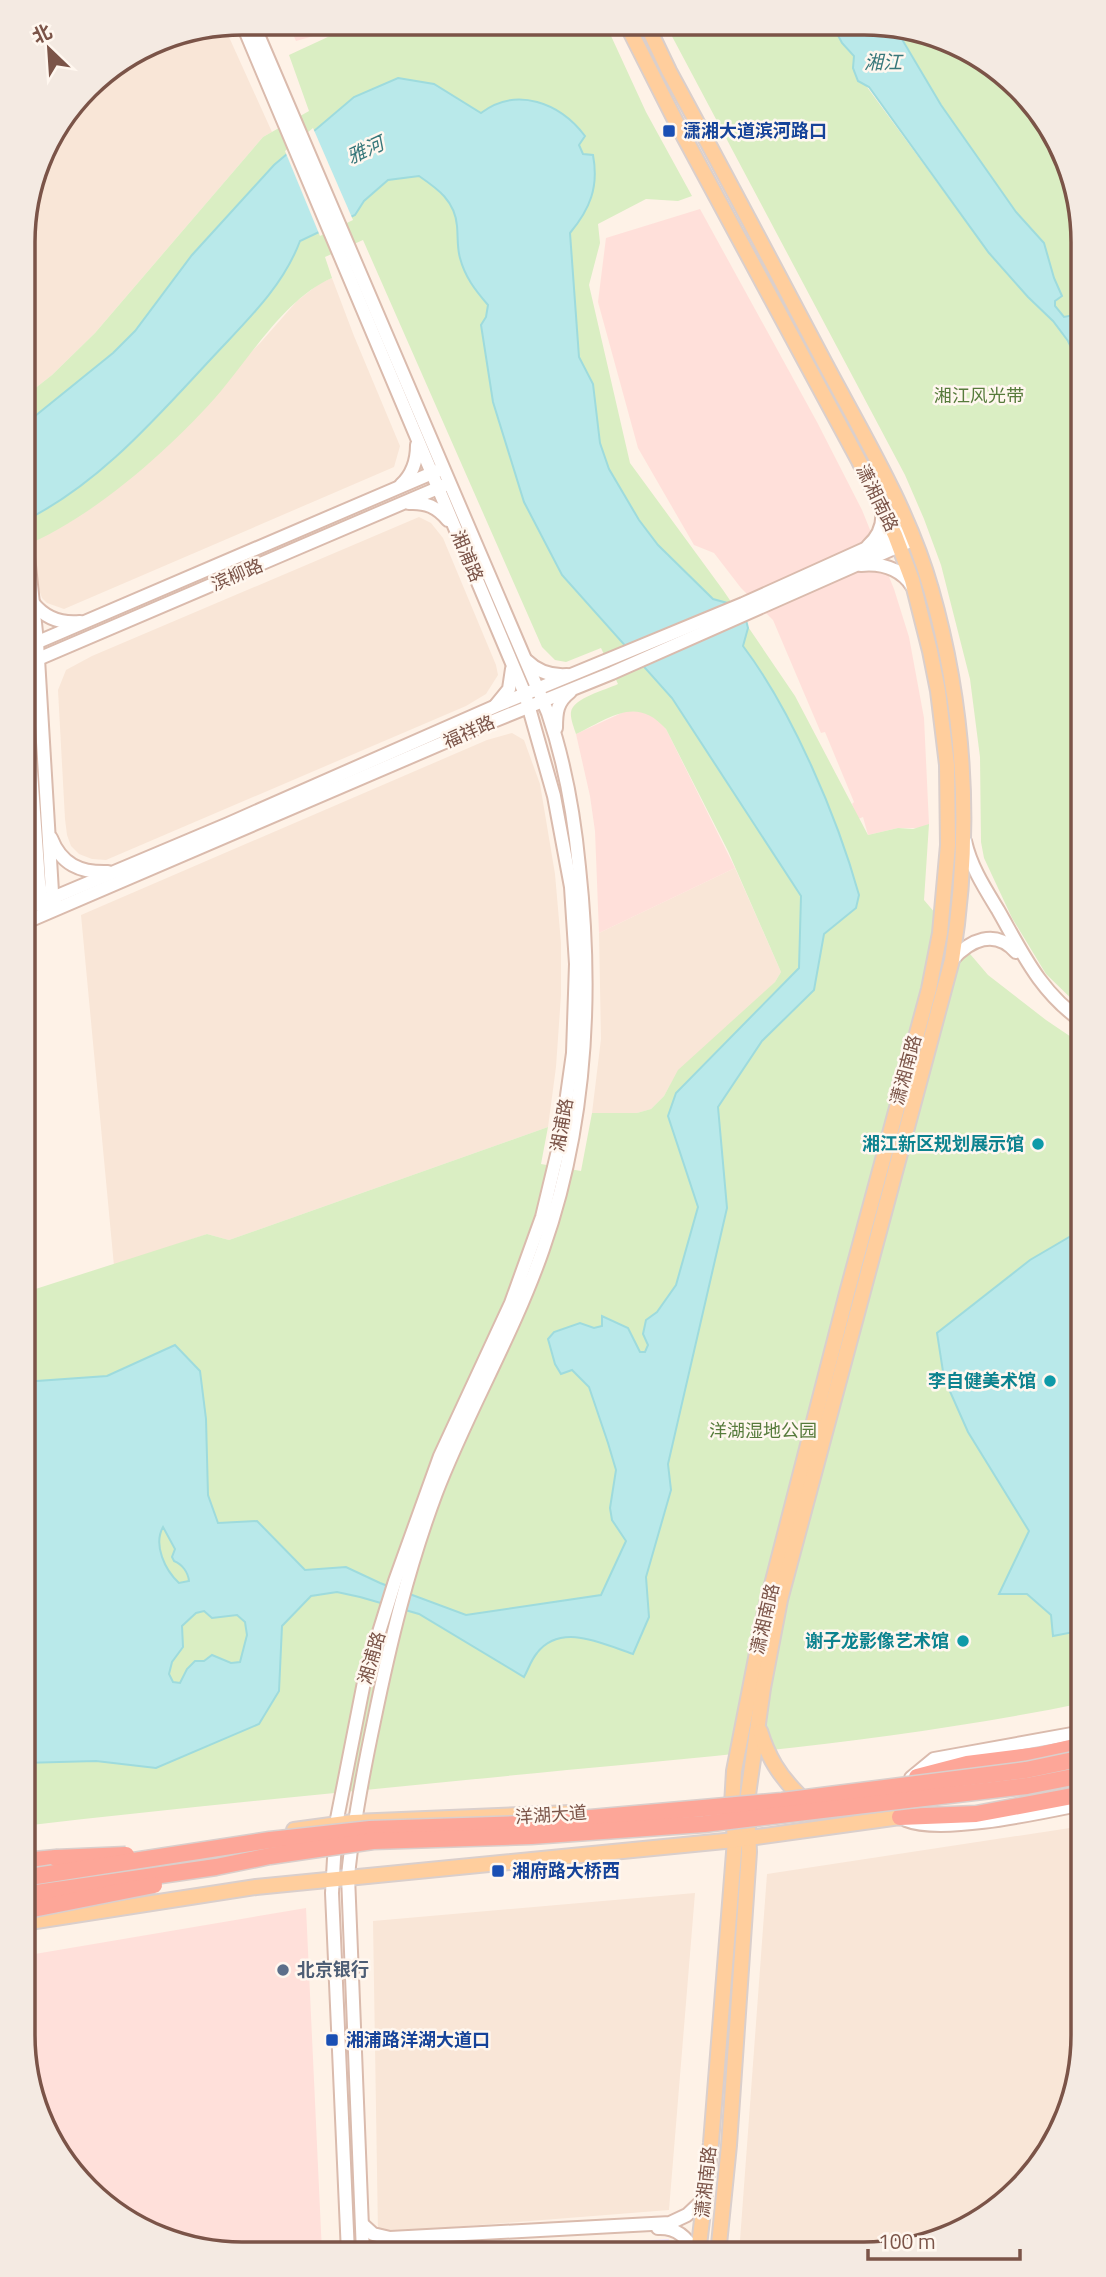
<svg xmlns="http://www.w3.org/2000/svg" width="1106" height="2277" font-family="'Titillium Web','Noto Sans SC',sans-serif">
	<rect width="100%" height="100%" fill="#fef2e7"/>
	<!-- residential -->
	<g fill="#f9e6d7">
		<polygon points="224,26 272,132 263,137 95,333 52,375 24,397 25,214 46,145 96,79 208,30"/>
		<polygon points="332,278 354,336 400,446 394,467 64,609 47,603 42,598 38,587 33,542 73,520 114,490 261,342 297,301 320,283"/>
		<polygon points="419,517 431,523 443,538 496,665 498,675 486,694 466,706 106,860 92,859 79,854 71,846 67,835 65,819 58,690 66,670 92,656"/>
		<polygon points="512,733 524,740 540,784 555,874 561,943 561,995 556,1067 548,1127 229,1240 207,1234 114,1266 81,915 487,740"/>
		<polygon points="735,868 781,972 775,982 673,1080 664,1096 651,1109 637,1113 592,1113 601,1039 599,933"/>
		<polygon points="1083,1826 1083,2050 1067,2118 1038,2169 986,2217 934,2243 864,2254 739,2254 767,1874"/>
		<polygon points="695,1893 669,2210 378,2233 373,1921"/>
	</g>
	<!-- commercial -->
	<g fill="#ffe0da">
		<polygon points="288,23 360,23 296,41"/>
		<polygon points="700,209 817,422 862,510 894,589 909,637 924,718 929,824 921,828 898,828 868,835 863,817 858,819 852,804 854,802 825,732 821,733 773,620 741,588 714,553 694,545 638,448 598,302 606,238"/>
		<polygon points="628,710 642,711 656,718 666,729 735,868 599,933 595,831 590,796 576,734"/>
		<polygon points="306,1908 322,2253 213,2252 158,2237 98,2200 34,2105 23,2035 23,1956"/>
	</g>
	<!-- education -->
	<polygon fill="#efe3fb" points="669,2239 668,2254 440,2253"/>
	<!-- green -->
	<g fill="#daeec3">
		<path d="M358 23 606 25 646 112 692 196 678 201 646 199 598 224 600 243 589 285 630 463 723 590 795 696 868 835 898 828 913 829 929 824 924 900 988 975 1046 1020 1083 1045V1703C913 1738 740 1754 567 1770 386 1788 204 1805 23 1826V1293L207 1234 229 1240 548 1127 541 1164 581 1171 592 1113H637L651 1109 664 1096 678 1070 775 982 781 972 728 851 666 729C636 695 610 718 576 734 574 728 570 718 571 712 573 698 606 690 618 684L601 648 566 662 555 660 542 647 363 240 325 257 332 278C287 297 252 354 221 391 173 447 93 518 24 546V397L52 375 95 333 263 137 309 111 289 55Z"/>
		<polygon points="666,25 833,26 842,43 854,56 853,68 989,253 1028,297 1053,321 1068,341 1083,372 1083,1010 1046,974 1012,918 984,858 981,842 980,757 970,679 941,565 924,519 905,475"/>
		<polygon points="900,27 906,27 1008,77 1072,172 1083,242 1083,317 1079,314 1064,317 1055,306 1055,301 1062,296 1054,278 1044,243 1016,212 941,105 903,40"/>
	</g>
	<!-- water -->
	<g fill="#b9e9ea" stroke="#9edbdd" stroke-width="2" fill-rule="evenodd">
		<polygon points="833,26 900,27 903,41 941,105 1016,212 1044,243 1054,278 1062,296 1055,301 1055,306 1064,317 1079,314 1083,317 1083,372 1068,341 1053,321 1028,297 989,253 869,87 858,81 853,68 854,56 842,43"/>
		<path d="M398 78 434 84 481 113C517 86 560 103 585 136L579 145 583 154 593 155C599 187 590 209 570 233L579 357 593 384 600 443 609 469 639 520 658 545 713 599 731 604 746 620 748 628 743 646C792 711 837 816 859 895L856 908 824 934 814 990 762 1041 718 1107 727 1208 668 1464 671 1490 646 1577 649 1617 633 1654C603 1644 561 1622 537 1653 531 1660 528 1670 524 1677L419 1614 360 1597 337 1592 311 1596 282 1626 279 1691 259 1724 156 1768 96 1761 23 1763V1382L107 1376 175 1345 200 1371 206 1419 208 1495 218 1523 257 1521 305 1570 346 1567 380 1583 466 1615 601 1595 626 1541 612 1520 610 1508 616 1470 608 1443 589 1387 572 1370 561 1374 555 1364 548 1339 554 1332 580 1323 594 1328 602 1326V1316L628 1328 640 1352H645L648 1345 643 1334 646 1320 657 1312 676 1285 698 1207 668 1116 676 1093 799 968 801 896 672 698 562 575 524 502 493 402 481 325 486 317 488 305C475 290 465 277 460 258 457 248 458 236 457 226 455 201 438 189 419 176L388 180 364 201 355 215 300 241C282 289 244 323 210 360 155 419 98 485 24 521V425L113 353 135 331 192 255 274 165 354 97ZM163 1527 175 1549 172 1557 174 1561C182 1564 188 1572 189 1581L179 1583C165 1570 153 1545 163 1527ZM204 1611 212 1618 237 1615 245 1622 247 1635 240 1662 231 1663 212 1655 204 1661H195L187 1669 180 1683 173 1682 169 1674 172 1662 183 1647 182 1626 196 1613Z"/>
		<polygon points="1083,1229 1083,1264 1081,1265 1083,1274 1083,1583 1076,1591 1081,1605 1074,1632 1053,1636 1051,1615 1027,1594 999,1594 1029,1531 968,1432 944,1378 937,1333 1030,1260"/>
	</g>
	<!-- pier -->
	<polygon fill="#fef2e7" points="313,128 353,220 320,236 285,151"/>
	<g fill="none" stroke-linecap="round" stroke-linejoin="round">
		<!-- secondary casing -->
		<g stroke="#dabbad" stroke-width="16">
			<g id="secondary">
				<polyline points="242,23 525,694 554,796 571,887 576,964 573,1053 561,1138 542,1217 511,1303 440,1456 395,1581 365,1677 336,1824 332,1893 348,2253"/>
				<path d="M253 23 548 713C565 763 574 814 579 867 593 995 586 1127 543 1249 514 1333 468 1410 436 1493 408 1568 390 1643 374 1721 363 1773 353 1824 348 1876L363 2253"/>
				<polyline points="151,44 164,38"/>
				<path d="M401 485C413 474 417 461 417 445"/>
				<path d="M409 503C426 502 437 507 448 520"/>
				<polyline points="24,518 37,642 52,892 55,905"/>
				<path d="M868 546C879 536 884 525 882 510"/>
				<path d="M861 565C882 563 900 568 912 586"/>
				<path d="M33 603C45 618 60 624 80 622"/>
				<polyline points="24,648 437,471"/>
				<path d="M527 661C538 672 552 676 567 675"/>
				<polyline points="24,665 445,485"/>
				<polyline points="24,674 39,882 44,910"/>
				<polyline points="496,705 509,689 512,669"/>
				<path d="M556 728C556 712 557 702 570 692"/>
				<path d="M51 838C61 864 80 873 108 872"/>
				<path d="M965 841C971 867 984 887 998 910 1023 954 1040 992 1083 1022"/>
				<polyline points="24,903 35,870"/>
				<polyline points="24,910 228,824 496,706 743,604 909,529"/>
				<polyline points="24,923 496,720 612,673 908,542"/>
				<path d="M952 960C970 940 995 928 1016 952"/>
				<polyline points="911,1778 934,1759 1083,1732"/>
				<path d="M906 1820C942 1835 1043 1812 1083 1804"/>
				<polyline points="362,2224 373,2234 390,2238 670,2223 687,2215 704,2199"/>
				<path d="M658 2228C677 2227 688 2238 696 2254"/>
				<polyline points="374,2253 384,2246 399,2243"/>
			</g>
		</g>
		<!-- primary casing -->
		<g stroke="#dacfcc" stroke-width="18">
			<g id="primary">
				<polyline points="627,25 675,120 859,461 895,535 912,580 930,651 938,691 947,765 948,845 940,933 929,989 847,1293 765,1612 734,1771 732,1805 735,1840 711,2143 698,2254"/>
				<path d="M647 25 669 71C723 170 775 269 828 369 866 440 909 511 931 589 966 711 972 835 952 960L780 1600 763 1688 747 1802 749 1852 729 2145 718 2254"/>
				<path d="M760 1731C768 1757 779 1775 798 1794"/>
				<polyline points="294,1830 353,1822 571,1813"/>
				<polyline points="23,1870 56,1865"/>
				<polyline points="23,1923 256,1887 735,1840 900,1817"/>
			</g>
		</g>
		<!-- highway casing -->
		<g stroke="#dacfcc" stroke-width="19">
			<g id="highway">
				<polyline points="917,1777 967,1764 1039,1755 1083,1745"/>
				<polyline points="900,1817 976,1814 1083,1794"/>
				<polyline points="23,1861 56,1858"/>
			</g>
		</g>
		<!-- secondary -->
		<use href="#secondary" stroke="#fff" stroke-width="12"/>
		<!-- primary -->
		<use href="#primary" stroke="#ffce9d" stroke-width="14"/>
		<!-- highway -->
		<use href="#highway" stroke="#fda698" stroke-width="16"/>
		<!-- highway-bridge casing -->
		<g stroke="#dacfcc" stroke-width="19" stroke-linecap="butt">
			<g id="highway-bridge">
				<polyline points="56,1858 126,1855"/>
				<polyline points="23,1878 270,1840 370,1829 523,1824 782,1801 1026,1770 1083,1758"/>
				<polyline points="23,1895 216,1867 270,1856 373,1841 531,1836 704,1824 1027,1786 1083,1775"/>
				<polyline points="23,1911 154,1885"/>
			</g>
		</g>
		<!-- highway-bridge -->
		<use href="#highway-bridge" stroke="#fda698" stroke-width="16"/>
	</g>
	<!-- markers -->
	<g fill="#1a4fb4" stroke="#fff7ef" stroke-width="2.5">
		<rect x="662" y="124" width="14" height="14" rx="3.5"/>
		<rect x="491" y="1864" width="14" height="14" rx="3.5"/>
		<rect x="325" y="2033" width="14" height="14" rx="3.5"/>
	</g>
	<g fill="#0f9aa8" stroke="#fff7ef" stroke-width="2.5">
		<circle cx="1038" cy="1144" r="7"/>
		<circle cx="1050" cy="1381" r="7"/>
		<circle cx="963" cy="1641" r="7"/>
	</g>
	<circle fill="#5c6f8a" stroke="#fff7ef" stroke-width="2.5" cx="283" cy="1970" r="7"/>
	<g text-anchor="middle" stroke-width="5" stroke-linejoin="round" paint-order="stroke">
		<!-- transit labels -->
		<g font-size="18" font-weight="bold" fill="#164399" stroke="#fff7ef" text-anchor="start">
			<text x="683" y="137">潇湘大道滨河路口</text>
			<text x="512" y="1877">湘府路大桥西</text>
			<text x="346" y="2046">湘浦路洋湖大道口</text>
		</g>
		<!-- park labels -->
		<g font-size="18" fill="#577b3c" stroke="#fff7ef">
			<text x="979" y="402">湘江风光带</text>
			<text x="763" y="1437">洋湖湿地公园</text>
		</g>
		<!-- street labels -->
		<g font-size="18" fill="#7b5448" stroke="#fff7ef">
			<text transform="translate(877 498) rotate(64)" y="6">潇湘南路</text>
			<text transform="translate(467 556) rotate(67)" y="6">湘浦路</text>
			<text transform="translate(237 575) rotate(-23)" y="6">滨柳路</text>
			<text transform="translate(469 732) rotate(-24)" y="6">福祥路</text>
			<text transform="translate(906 1070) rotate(-75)" y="6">潇湘南路</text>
			<text transform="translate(562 1125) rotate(-80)" y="6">湘浦路</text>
			<text transform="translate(765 1619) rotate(-77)" y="6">潇湘南路</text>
			<text transform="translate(372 1658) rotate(-74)" y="6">湘浦路</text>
			<text transform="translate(551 1815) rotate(-4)" y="6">洋湖大道</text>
			<text transform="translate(706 2182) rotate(-84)" y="6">潇湘南路</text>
		</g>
		<!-- culture labels -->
		<g font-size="18" font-weight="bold" fill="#0d838f" stroke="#fff7ef" text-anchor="end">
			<text x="1024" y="1150">湘江新区规划展示馆</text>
			<text x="1036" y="1387">李自健美术馆</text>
			<text x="949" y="1647">谢子龙影像艺术馆</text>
		</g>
		<!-- service labels -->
		<g font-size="18" font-weight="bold" fill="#4e5e75" stroke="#fff7ef" text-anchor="start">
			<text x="297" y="1976">北京银行</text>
		</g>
		<!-- water labels -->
		<g font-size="19" font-style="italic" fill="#37777a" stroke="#fff7ef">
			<text x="883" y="69">湘江</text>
			<text transform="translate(365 150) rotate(-25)" y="7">雅河</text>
		</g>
	</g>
	<!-- crop -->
	<path d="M0 0H1106V2277H0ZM242 35H864A207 207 0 0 1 1071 242V2035A207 207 0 0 1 864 2242H242A207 207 0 0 1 35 2035V242A207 207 0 0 1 242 35Z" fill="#f4eae2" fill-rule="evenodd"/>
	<path fill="none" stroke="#7b5448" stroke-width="3.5" d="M242 35H864A207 207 0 0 1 1071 242V2035A207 207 0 0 1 864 2242H242A207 207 0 0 1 35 2035V242A207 207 0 0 1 242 35Z"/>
	<!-- north arrow -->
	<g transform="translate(49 49) rotate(335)" stroke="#fff7ef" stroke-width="5" paint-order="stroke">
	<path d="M0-5L12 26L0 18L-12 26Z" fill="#7b5448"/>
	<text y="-10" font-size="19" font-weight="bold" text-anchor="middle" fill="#7b5448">北</text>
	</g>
	<!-- scale -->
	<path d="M868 2249v10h152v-10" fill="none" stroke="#7b5448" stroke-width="3.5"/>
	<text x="878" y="2249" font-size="21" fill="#7b5448" stroke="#fff7ef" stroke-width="5" paint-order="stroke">100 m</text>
</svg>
